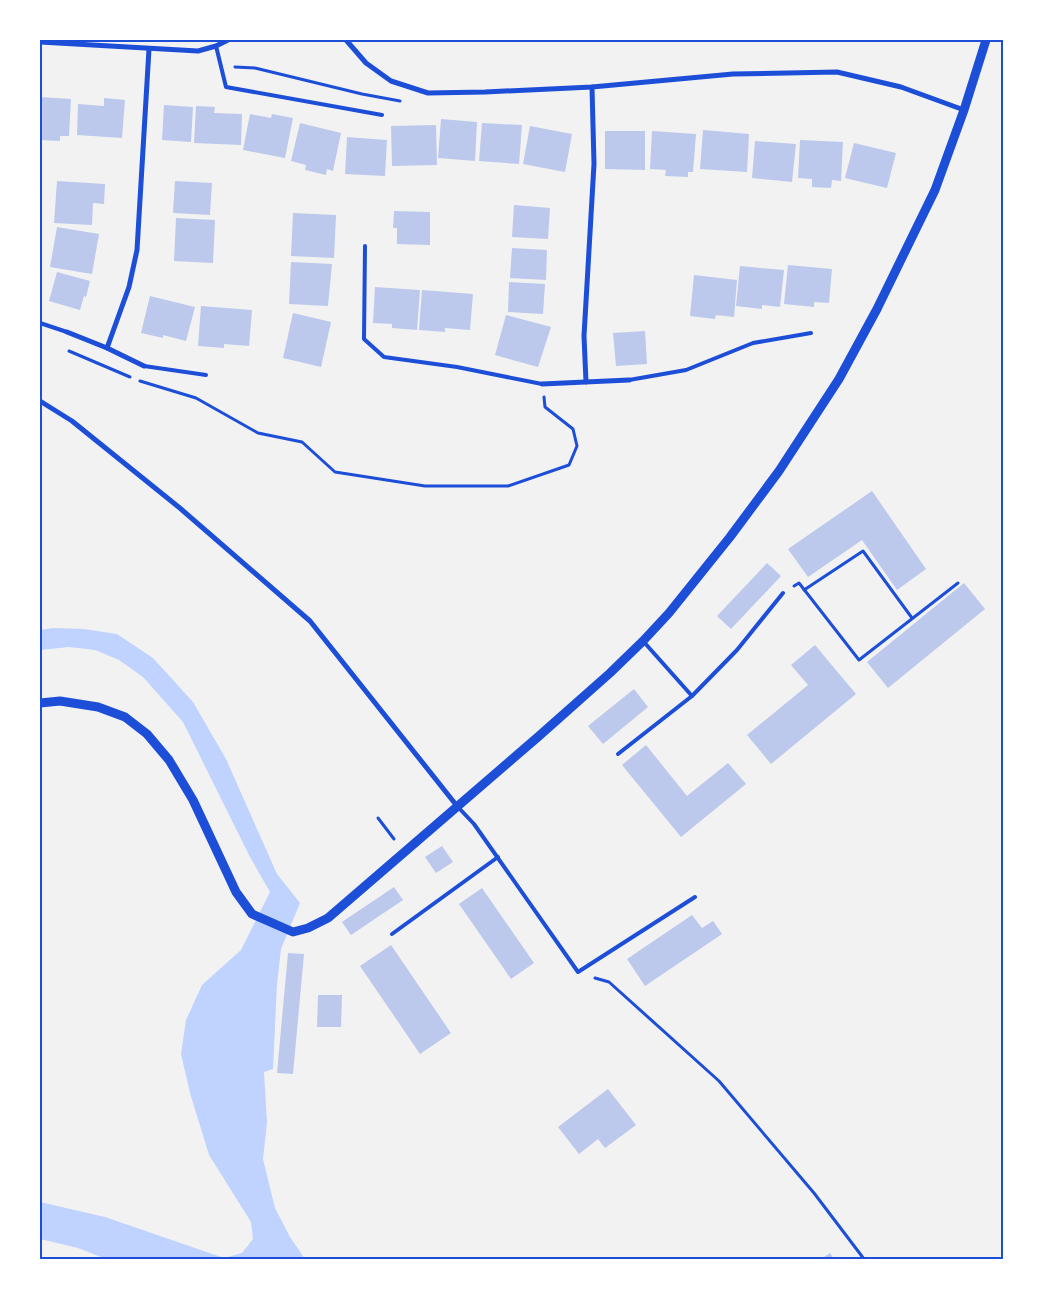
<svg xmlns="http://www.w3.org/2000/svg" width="1043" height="1299" font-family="Inter,sans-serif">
	<rect width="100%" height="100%" fill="#f2f2f2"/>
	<!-- water -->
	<polygon fill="#bfd3fe" points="53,628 84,629 117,634 153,658 193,702 226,759 277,874 300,903 281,949 277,984 273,1069 264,1072 267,1122 263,1159 275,1208 290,1237 305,1259 106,1259 78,1248 40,1239 40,1202 105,1217 224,1258 242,1253 253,1239 251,1222 209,1155 190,1093 181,1054 186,1020 202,985 241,950 270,892 250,857 183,722 143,677 119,660 95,650 69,647 40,650 40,630"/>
	<!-- building -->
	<g fill="#bdc9ec">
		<polygon points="40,97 71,99 69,136 60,136 60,141 40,140"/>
		<polygon points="104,98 125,100 122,138 77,135 78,104 104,106"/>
		<polygon points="164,105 193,107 191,142 162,140"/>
		<polygon points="196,106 215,107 214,113 242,114 241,145 194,143"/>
		<polygon points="250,114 271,118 272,114 293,118 285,158 243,150"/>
		<polygon points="441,119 477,122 475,161 438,158"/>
		<polygon points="300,123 341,133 333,171 327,169 326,175 305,170 306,165 291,161"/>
		<polygon points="482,123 522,125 519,164 479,161"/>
		<polygon points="436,125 437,165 392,166 391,126"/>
		<polygon points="530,126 572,134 565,172 523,164"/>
		<polygon points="703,130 749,134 747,172 700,169"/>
		<polygon points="605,131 645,131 645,170 605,169"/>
		<polygon points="652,131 696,134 693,172 688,172 688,177 665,176 666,170 650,169"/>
		<polygon points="347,137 387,140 385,176 345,174"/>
		<polygon points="800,140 843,142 841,181 832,180 831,188 812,187 812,179 798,178"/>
		<polygon points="755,141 796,144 792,182 752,178"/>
		<polygon points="854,143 896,153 887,188 845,178"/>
		<polygon points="57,181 105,184 104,204 93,203 92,225 54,223"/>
		<polygon points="175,181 212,183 210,215 173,213"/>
		<polygon points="514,205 550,208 548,239 512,237"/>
		<polygon points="394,211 430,212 430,245 397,244 397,228 393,228"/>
		<polygon points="293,213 336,215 334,258 291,256"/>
		<polygon points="176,218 215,220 213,263 174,261"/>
		<polygon points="57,227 99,234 92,274 50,267"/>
		<polygon points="512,248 547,250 546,280 510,278"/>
		<polygon points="291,262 332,264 328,306 289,304"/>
		<polygon points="788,265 832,269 829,303 814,302 814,307 784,304"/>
		<polygon points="740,266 784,270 780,307 762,305 762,309 736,306"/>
		<polygon points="57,272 90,281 86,297 84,296 80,310 49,301"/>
		<polygon points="694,275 737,280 734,317 716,315 715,319 690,316"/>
		<polygon points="509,282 545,284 543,314 508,312"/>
		<polygon points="375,287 420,290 417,330 392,328 392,324 373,323"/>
		<polygon points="422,290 473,294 470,330 445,328 445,332 419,330"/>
		<polygon points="150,296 195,307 186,341 163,335 163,338 141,333"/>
		<polygon points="201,306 252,310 249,346 224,344 224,348 198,346"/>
		<polygon points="293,313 331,322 321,367 283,358"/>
		<polygon points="506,315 551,327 538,367 495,355"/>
		<polygon points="645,331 647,364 616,366 613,333"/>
		<polygon points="872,491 926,569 897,590 862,540 808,577 788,549"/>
		<polygon points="767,563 781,576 731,629 717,616"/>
		<polygon points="964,583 985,609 888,688 867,662"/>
		<polygon points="815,645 856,694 771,764 747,735 808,685 791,665"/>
		<polygon points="634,689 648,707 603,744 588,726"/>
		<polygon points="646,745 687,796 728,763 746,784 681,837 622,765"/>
		<polygon points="442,846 453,862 436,873 425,857"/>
		<polygon points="394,887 403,900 351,935 342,922"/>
		<polygon points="482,888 534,963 511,979 459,904"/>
		<polygon points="692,915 702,928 713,921 722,934 645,986 627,959"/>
		<polygon points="391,945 451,1033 420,1054 360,966"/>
		<polygon points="288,953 304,954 293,1074 277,1073"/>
		<polygon points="318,995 342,995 341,1027 317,1027"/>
		<polygon points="608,1089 636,1125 605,1148 598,1139 579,1154 558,1127"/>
		<polygon points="830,1253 834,1259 821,1259"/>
	</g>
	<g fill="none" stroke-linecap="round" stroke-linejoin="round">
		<!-- path -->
		<g stroke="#1d4ed8" stroke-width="3">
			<polyline points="235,67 255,68 362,94 400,101"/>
			<polyline points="69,351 130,377"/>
			<polyline points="140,381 196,398 258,433 302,442 335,472 425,486 508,486 569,465 577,446 573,429 545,407 544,397"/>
			<polyline points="794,586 799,583 859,660 958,583"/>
			<polyline points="804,590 863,551 912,618"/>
			<polyline points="378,818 394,839"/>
			<polyline points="595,978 609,982 719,1081 814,1193 864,1259"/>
		</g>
		<!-- service -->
		<g stroke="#1d4ed8" stroke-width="4">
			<polyline points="216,46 226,87 382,115"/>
			<polyline points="365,246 364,339 384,357 457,367 542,384"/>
			<polyline points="40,323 67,332"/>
			<polyline points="144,366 206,375"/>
			<polyline points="629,380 686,370 753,343 811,333"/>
			<polyline points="643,641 692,696 737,650 783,593"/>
			<polyline points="618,754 692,696"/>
			<polyline points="457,806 474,824 578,972 695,897"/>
			<polyline points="392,934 498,857"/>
		</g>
		<!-- minor -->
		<g stroke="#1d4ed8" stroke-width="5">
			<polyline points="346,40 366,63 391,81 428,93 485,92 592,87 733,74 837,72 901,87 964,110"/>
			<polyline points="40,42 198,51 216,46 228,40"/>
			<polyline points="67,332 107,348 144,366"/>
			<polyline points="107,348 129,287 137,250 149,49"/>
			<polyline points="586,382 584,336 594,164 592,87"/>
			<polyline points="542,384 629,380"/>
			<polyline points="40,401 72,421 181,509 310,621 457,806"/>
		</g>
		<!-- tertiary -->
		<polyline stroke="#1d4ed8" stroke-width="9" points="40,703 60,701 98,707 125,717 147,734 169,760 193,800 236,892 252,914 293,932 308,928 328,918 539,736 610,673 643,641 669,613 730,537 779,471 839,379 877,309 935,190 964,110 986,40"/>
	</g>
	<!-- border -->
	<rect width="1043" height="1299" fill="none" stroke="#ffffff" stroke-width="82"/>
	<rect x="41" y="41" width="961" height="1217" fill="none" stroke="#1d4ed8" stroke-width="2"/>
</svg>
